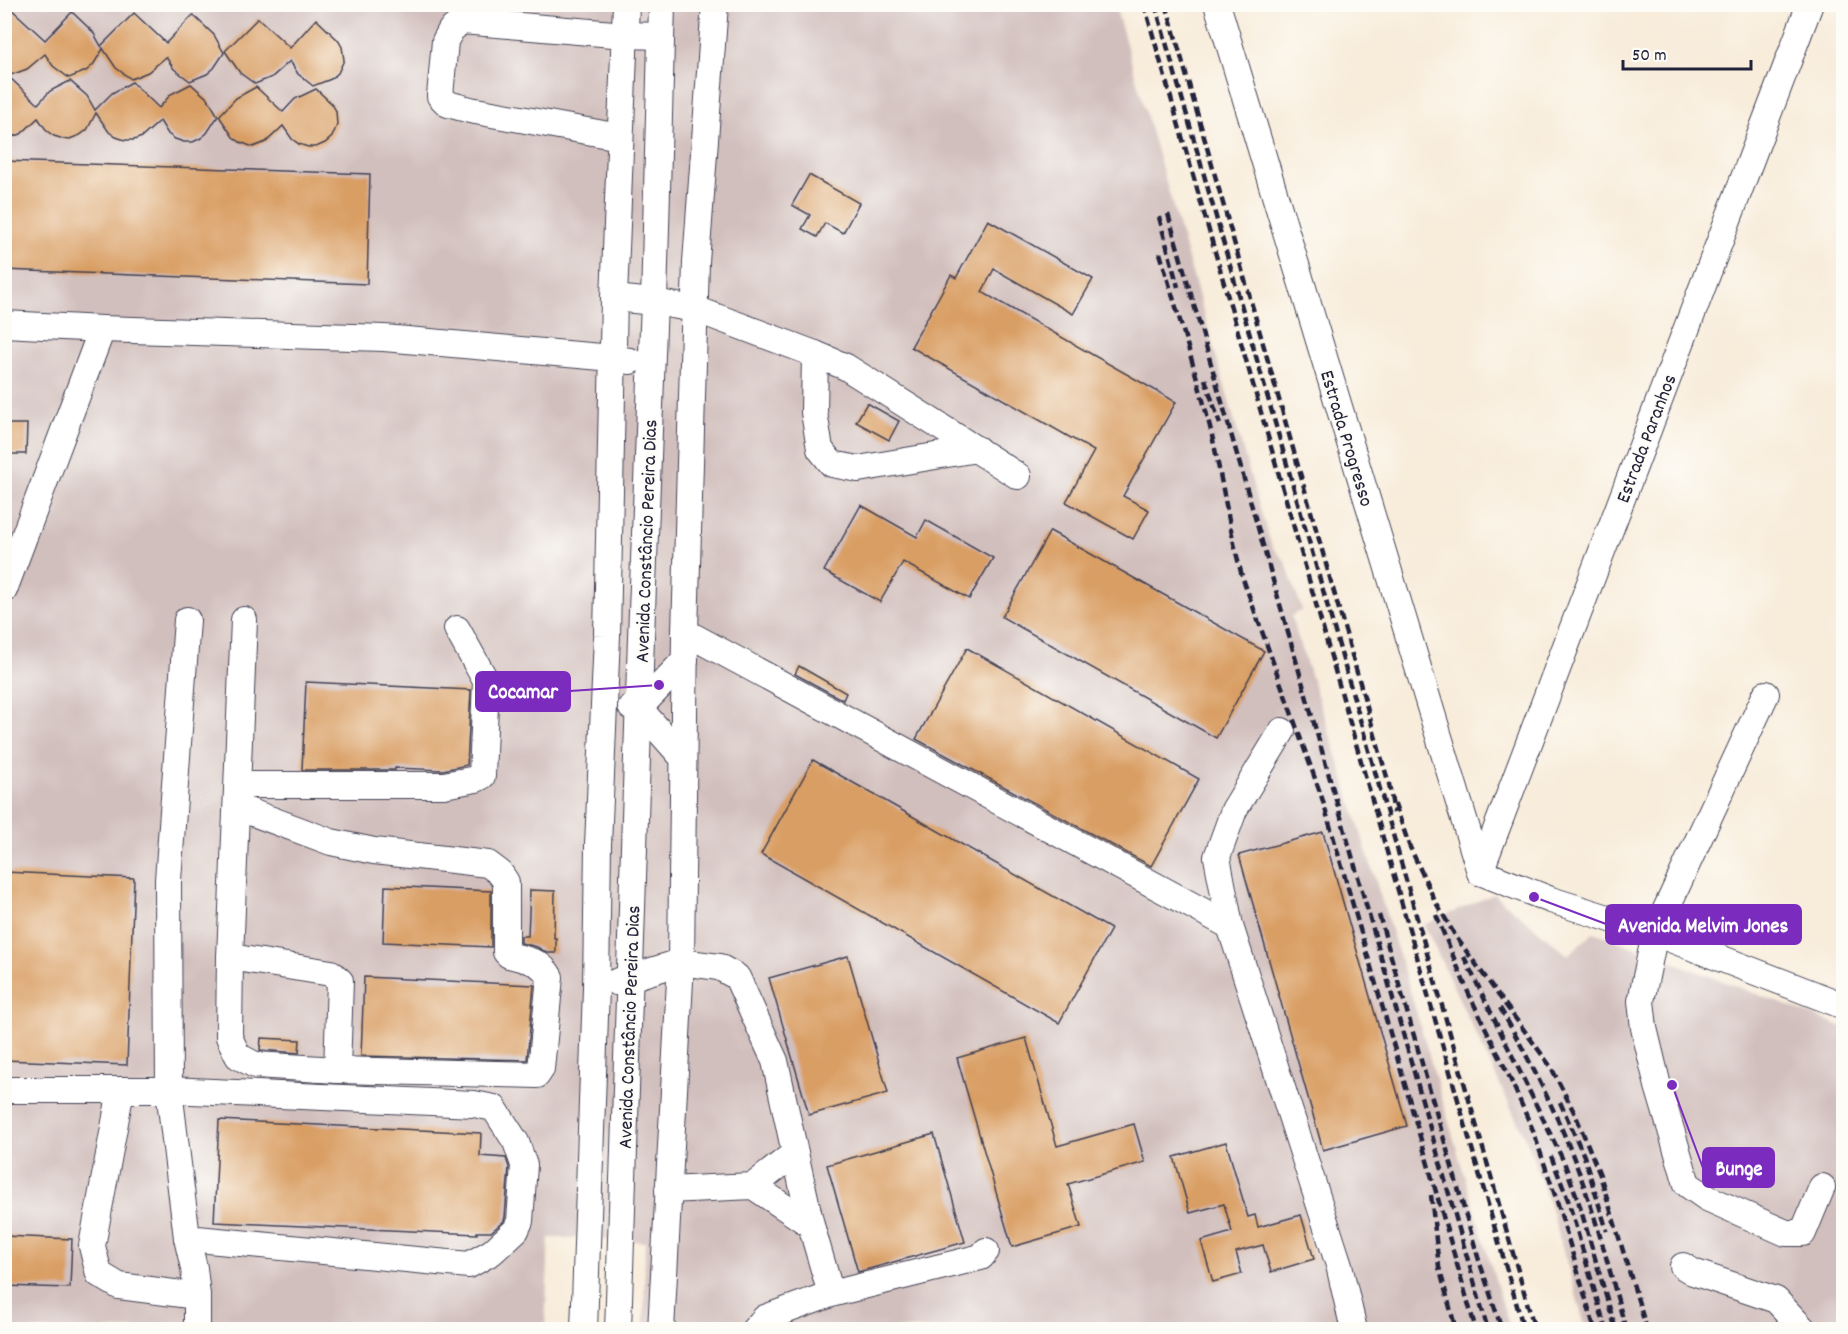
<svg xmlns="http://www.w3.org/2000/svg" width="1848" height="1334" font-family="Dekko,sans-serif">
	<rect width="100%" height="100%" fill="#fdfcf7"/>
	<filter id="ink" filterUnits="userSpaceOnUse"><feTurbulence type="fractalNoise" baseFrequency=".0167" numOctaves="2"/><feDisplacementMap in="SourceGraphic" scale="12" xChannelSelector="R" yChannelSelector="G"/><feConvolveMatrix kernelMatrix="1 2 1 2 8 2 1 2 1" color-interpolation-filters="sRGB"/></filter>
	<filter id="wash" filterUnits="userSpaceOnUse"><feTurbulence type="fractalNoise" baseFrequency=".008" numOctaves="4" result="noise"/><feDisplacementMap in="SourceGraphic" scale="24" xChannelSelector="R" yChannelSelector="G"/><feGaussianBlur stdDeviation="1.35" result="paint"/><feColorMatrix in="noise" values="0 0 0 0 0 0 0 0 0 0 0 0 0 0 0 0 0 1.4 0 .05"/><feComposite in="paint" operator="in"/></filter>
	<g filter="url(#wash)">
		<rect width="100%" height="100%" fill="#f8ecda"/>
		<!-- industrial -->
		<g fill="#d1bfbd">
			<polygon points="5,5 1115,5 1255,492 1272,547 1285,561 1302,610 1291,616 1336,753 1410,991 1510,1329 644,1329 645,1242 588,1238 549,1238 545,1329 5,1330"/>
			<polygon points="1494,894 1568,955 1594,932 1843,1027 1843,1329 1586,1329 1551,1209 1528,1144 1424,925"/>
		</g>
		<g id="blocks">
			<!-- building -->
			<g fill="#d99e63">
				<polygon points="8,6 45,40 72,12 93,32 101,46 134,13 166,43 193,15 214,35 224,53 214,68 207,74 190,81 174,69 166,57 148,72 131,79 116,68 102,47 103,49 93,65 86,71 69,78 53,66 45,54 27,69 8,76 38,104 50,91 70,81 87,96 95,110 112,93 132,82 159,108 171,94 191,84 208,99 218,116 207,133 201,138 193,142 184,142 175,139 168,134 160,121 142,137 134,140 125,140 116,137 109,132 96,113 87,130 80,135 67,140 54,136 47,131 38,118 21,134 4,140 4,22 8,20"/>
				<polygon points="258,18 290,48 316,19 338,40 342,47 344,60 338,73 331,79 313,86 298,74 290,61 272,77 255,84 240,73 225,51"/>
				<polygon points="256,87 283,112 295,99 316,89 332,104 336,111 337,125 332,137 325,143 316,147 308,147 299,144 292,139 283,126 266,142 253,147 240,142 233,137 219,116 236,98"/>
				<polygon points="4,161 370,174 367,284 4,270"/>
				<polygon points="809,175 859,203 843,233 825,223 817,237 802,229 810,215 792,205"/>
				<polygon points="988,220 1093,279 1073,314 994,269 982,292 1176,402 1123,496 1149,510 1133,539 1066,502 1094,451 911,347 951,275 956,278"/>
				<polygon points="867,403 899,421 889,440 856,422"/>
				<polygon points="4,424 27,424 26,454 4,454"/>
				<polygon points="861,505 917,537 926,520 993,558 969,599 903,562 880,602 824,571"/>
				<polygon points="1050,531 1264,651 1216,738 1002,617"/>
				<polygon points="967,648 1199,779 1151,866 916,739"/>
				<polygon points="799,666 846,693 843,700 795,674"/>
				<polygon points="306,682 471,690 467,765 443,770 395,768 395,770 302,770"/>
				<polygon points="813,760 1111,929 1059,1023 761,854"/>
				<polygon points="1323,832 1407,1126 1323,1150 1239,855"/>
				<polygon points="4,872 134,878 127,1065 4,1060"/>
				<polygon points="385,886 491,891 491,947 383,942"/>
				<polygon points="530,890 555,891 554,938 556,938 556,953 547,953 537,947 521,943 521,936 528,936"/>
				<polygon points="848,956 888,1093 809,1115 769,978"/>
				<polygon points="364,977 534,985 527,1060 361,1056"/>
				<polygon points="261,1038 300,1040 299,1053 260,1050"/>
				<polygon points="1026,1038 1057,1146 1134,1124 1145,1162 1068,1184 1081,1227 1012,1247 957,1058"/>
				<polygon points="219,1120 481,1133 480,1156 506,1158 509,1167 505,1217 504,1221 491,1232 477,1232 477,1234 214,1222"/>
				<polygon points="934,1134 965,1242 858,1272 827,1165"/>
				<polygon points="1226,1142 1248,1217 1255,1215 1258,1227 1301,1215 1314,1259 1271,1272 1263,1245 1236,1252 1242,1274 1213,1282 1201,1241 1232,1232 1224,1204 1190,1213 1174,1157"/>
				<polygon points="4,1236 72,1239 70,1288 4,1286"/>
			</g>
		</g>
	</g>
	<g filter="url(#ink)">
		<use href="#blocks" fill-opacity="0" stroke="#424053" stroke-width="1.5"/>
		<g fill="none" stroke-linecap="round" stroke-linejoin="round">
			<!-- minor casing -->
			<g stroke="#424053" stroke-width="28">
				<g id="minor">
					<polyline points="1217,4 1480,872"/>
					<polyline points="620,137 470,110 448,104 440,96 445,41 451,30 462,21 625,35 661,36"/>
					<polyline points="614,298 654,302 695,309 815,354 846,367 1018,476"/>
					<polyline points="4,324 102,329 384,338 613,358 630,361"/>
					<polyline points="815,354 814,412 820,449 832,464 858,469 977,449"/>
					<polyline points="4,590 102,329"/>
					<polyline points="685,632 1230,926"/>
					<polyline points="1766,694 1655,933 1641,1001 1644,1028 1658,1086 1687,1184 1707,1198 1786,1233 1803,1233 1822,1187"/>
					<polyline points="631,707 639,708 683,758"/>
					<polyline points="639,708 685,660"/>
					<polyline points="1282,731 1234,810 1217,857 1230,926 1339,1265 1354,1330"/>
					<polyline points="238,785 444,785 476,779 482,776 486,681 457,629"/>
					<path d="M237 807 331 842 374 851 488 864 500 873 506 882V952L509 955C527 960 540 960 550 977L541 1069 537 1075 337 1070 255 1065 238 1056 229 1037 230 957 244 620"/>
					<polyline points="1480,872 1810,4"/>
					<polyline points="1480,872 1551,900 1655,933 1844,1006"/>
					<polyline points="230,957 331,973 340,981 337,1070"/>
					<polyline points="616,982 681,962 719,967 737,977 775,1061 795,1153 753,1186 668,1190"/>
					<polyline points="4,1090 169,1090 474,1104 494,1108 516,1142 524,1165 520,1221 516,1230 492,1252 469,1265 187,1238 169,1090 168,880 187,620"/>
					<polyline points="121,1090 92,1246 99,1274 119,1286 197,1296 194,1268 187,1238"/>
					<polyline points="753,1186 811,1225"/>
					<polyline points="1683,1266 1693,1272 1776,1300 1804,1330"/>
					<polyline points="831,1294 981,1257 986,1251"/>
					<polyline points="197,1296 197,1330"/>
					<polyline points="584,1330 596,988 598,845 607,636 614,298 626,4"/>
					<polyline points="618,1330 641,637 654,302 662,4"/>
					<polyline points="661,1330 681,962 685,632 696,262 715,4"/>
					<polyline points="754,1330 765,1318 831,1294 811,1225 795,1153"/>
				</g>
			</g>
			<!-- minor -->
			<use href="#minor" stroke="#fff" stroke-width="26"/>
			<!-- rail -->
			<g stroke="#22223b" stroke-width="4.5" stroke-dasharray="9 4.5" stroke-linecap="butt">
				<polyline points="1144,4 1524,1330"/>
				<polyline points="1155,4 1535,1330"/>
				<polyline points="1166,4 1380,753 1389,784 1394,813"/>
				<polyline points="1168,214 1488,1330"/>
				<polyline points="1159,217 1178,287"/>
				<path d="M1160 253C1177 312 1196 371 1211 431 1222 479 1229 528 1242 576L1322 798 1476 1330"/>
				<polyline points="1205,379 1220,424"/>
				<polyline points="1395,804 1409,845 1435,901 1456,937 1551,1067 1576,1116 1600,1175 1647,1330"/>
				<polyline points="1379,915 1478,1257 1502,1330"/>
				<polyline points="1436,915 1468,992 1509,1076 1532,1128 1557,1201 1595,1330"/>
				<polyline points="1464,957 1564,1162 1578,1200 1616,1330"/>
				<path d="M1500 1008C1533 1065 1564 1127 1585 1189 1601 1235 1613 1283 1626 1330"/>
				<polyline points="1560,1102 1584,1156 1607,1231"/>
				<polyline points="1551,1156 1568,1200 1606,1330"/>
				<polyline points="1431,1195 1439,1267 1456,1330"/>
			</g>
		</g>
	</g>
	<g text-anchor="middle" stroke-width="4.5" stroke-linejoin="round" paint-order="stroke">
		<!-- street labels -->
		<g font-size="20" fill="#22223b" stroke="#fdfcf7">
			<text transform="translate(1348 438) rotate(73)" y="7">Estrada Progresso</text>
			<text transform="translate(1645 438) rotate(-69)" y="7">Estrada Paranhos</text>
			<text transform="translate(645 541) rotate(-88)" y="7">Avenida Constâncio Pereira Dias</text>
			<text transform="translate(628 1027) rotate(-88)" y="7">Avenida Constâncio Pereira Dias</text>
		</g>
	</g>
	<!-- callouts -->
	<path fill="none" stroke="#7b2cbf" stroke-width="2" d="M659 685L570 691M1534 897L1606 924M1672 1085L1703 1168"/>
	<g fill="#7b2cbf" stroke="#fdfcf7" stroke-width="2">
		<circle cx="659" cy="685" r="6"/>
		<circle cx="1534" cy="897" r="6"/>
		<circle cx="1672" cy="1085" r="6"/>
	</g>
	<g fill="#7b2cbf" stroke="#7b2cbf" stroke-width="2">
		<rect x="476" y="672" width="94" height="39" rx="6"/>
		<rect x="1606" y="905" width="195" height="39" rx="6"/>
		<rect x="1703" y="1148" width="71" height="39" rx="6"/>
	</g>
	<g font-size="21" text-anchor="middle" font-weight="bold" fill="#fff">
		<text x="523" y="698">Cocamar</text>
		<text x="1703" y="932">Avenida Melvim Jones</text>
		<text x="1739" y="1175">Bunge</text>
	</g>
	<!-- margin -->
	<rect width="1848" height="1334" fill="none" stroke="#fdfcf7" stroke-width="24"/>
	<!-- scale -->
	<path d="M1623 60v9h128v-9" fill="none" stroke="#22223b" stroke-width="3"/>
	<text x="1632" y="60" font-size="18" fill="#22223b" stroke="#fdfcf7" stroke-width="4.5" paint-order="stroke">50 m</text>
</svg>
